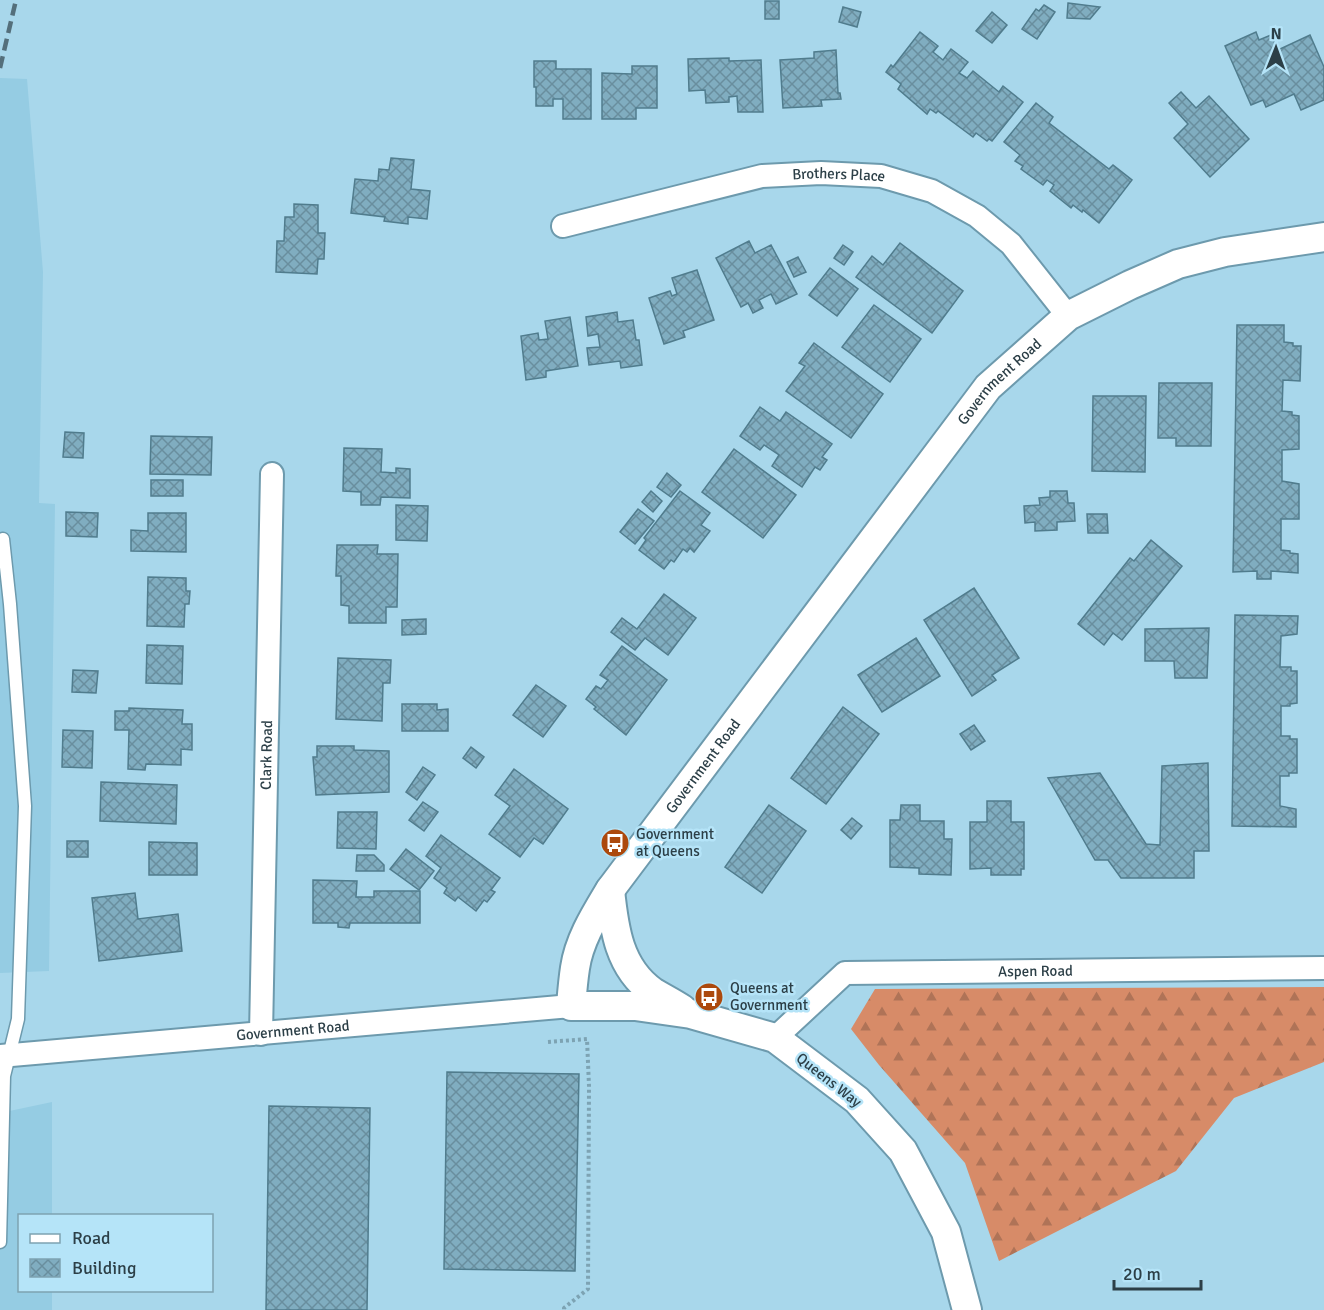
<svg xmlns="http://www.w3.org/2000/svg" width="1324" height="1310" font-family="Signika,sans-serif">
	<defs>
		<pattern id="forest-firs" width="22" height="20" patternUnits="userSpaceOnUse" patternTransform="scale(1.5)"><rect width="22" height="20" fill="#d78b68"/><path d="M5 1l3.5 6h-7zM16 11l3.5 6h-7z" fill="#af7357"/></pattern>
		<pattern id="building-cross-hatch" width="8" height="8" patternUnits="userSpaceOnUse" patternTransform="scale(1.5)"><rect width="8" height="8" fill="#80adc0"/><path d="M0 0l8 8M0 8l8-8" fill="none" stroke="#698e9e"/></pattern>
	</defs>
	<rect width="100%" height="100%" fill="#a8d7eb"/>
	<!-- built -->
	<g fill="#95cce3">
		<polygon points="0,78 27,79 43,272 39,503 55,504 49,971 0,973"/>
		<polygon points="52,1102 52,1215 20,1216 20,1290 52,1291 52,1310 0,1310 0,1113"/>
	</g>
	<!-- forest -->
	<polygon fill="url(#forest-firs)" points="1324,987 1324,1062 1234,1098 1176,1171 999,1261 965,1163 879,1065 851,1029 875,989"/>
	<!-- building -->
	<g fill="url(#building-cross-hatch)" stroke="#507c8d" stroke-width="1.5">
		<rect x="765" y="1" width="14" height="18"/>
		<polygon points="1068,3 1100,7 1090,19 1067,18"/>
		<polygon points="1044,5 1055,12 1037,39 1022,29 1036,9 1039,11"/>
		<polygon points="843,7 861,12 857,27 839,22"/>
		<polygon points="992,12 1007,25 992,43 976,31"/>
		<polygon points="920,32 938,46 933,52 943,60 951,49 968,62 959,73 967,78 973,71 999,92 1003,86 1023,102 992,141 989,139 987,141 976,133 973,137 938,111 936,113 930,109 927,114 898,89 901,84 886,72 891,65 893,67"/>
		<polygon points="1256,32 1259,40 1271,35 1278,50 1310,35 1324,67 1324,100 1301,110 1294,94 1266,107 1263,100 1251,105 1225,46"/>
		<polygon points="836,50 838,93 840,93 841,99 821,100 822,106 783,108 780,60 814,58 814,52"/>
		<polygon points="729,58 729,61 761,60 763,112 738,112 737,96 729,97 729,102 706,103 705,90 689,91 688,59"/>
		<polygon points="534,61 556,61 556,69 591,69 591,119 563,119 563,99 553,99 553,106 536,106 536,87 534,87"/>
		<polygon points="632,66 657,66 657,108 636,108 636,119 602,119 602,73 632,74"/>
		<polygon points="1181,92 1196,108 1209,96 1249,139 1210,177 1174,138 1188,124 1169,103"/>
		<polygon points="1036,103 1053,117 1049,123 1109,169 1113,165 1132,180 1099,223 1083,210 1082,212 1073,205 1071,208 1050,191 1054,185 1047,180 1043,185 1021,169 1023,166 1015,161 1020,155 1004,142"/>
		<polygon points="391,158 414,160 411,189 430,191 427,219 408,217 408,224 384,221 385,217 351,213 355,179 378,181 379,169 389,170"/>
		<polygon points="294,204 318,205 318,233 325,233 324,259 318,259 317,274 276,272 277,241 284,241 285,217 294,217"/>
		<polygon points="749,241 755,253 771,245 797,294 776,304 771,294 759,300 763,308 753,313 748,303 741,307 716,258"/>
		<polygon points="900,243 963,291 932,333 856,277 872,256 883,265"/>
		<polygon points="843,245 853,252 844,265 834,258"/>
		<polygon points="798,257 806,272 794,277 787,262"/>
		<polygon points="830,268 858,289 837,316 809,295"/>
		<polygon points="697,270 714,320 683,331 685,337 664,344 649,298 670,291 672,296 677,294 672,278"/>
		<polygon points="874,305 921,339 890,382 842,347"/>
		<polygon points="617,312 618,322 633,320 636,340 639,340 642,365 621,368 620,361 589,365 587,348 600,347 598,334 588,336 586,317"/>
		<polygon points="570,317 578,366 546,371 546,377 526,380 521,336 538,333 539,340 548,339 545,321"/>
		<polygon points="1237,325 1284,325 1284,342 1293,343 1293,346 1301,346 1300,381 1283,380 1282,411 1292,412 1292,415 1299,416 1299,449 1282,450 1282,481 1299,484 1299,519 1281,519 1281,550 1290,551 1290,553 1298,554 1298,573 1271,571 1271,579 1257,579 1257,571 1233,572"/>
		<polygon points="814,343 883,394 851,438 786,391 805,366 799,363"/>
		<polygon points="1159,383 1212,383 1211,446 1176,446 1176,438 1158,438"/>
		<polygon points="1093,396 1146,396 1145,472 1092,471"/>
		<polygon points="760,407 780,421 786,412 832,444 822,457 827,460 820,470 815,467 802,487 772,466 779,455 764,445 760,450 740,436"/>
		<polygon points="65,432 84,433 83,458 63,457"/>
		<polygon points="151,436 212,437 211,475 150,474"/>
		<polygon points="344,448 382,449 381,472 396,473 396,468 410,469 410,498 381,497 380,505 361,505 361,492 343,491"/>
		<polygon points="734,449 796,495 763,538 702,492"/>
		<polygon points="667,473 681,485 671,497 657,487"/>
		<rect x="151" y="480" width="32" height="16"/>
		<polygon points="651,491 662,501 653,512 642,502"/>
		<polygon points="680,491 710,513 701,525 710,531 694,552 690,548 687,552 683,549 674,562 671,560 664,569 639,550 646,540 644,538"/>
		<polygon points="1050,491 1067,491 1068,503 1074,503 1075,521 1057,522 1057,530 1035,531 1035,522 1025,523 1024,506 1040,505 1039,498 1050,497"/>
		<polygon points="396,505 428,506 427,541 396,540"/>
		<polygon points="638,509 654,521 635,544 620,532"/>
		<polygon points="66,512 98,513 97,537 66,536"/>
		<polygon points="148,513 186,513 186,552 131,551 131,530 148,531"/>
		<polygon points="1087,514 1107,514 1108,533 1088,533"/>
		<polygon points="1151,540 1182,566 1122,640 1113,633 1104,645 1078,624 1130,558 1134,561"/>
		<polygon points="337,545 378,545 377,554 398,554 397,607 386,607 386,623 349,623 349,606 341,605 341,576 336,576"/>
		<polygon points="148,577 186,578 186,591 190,591 189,604 185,604 184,627 147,626"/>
		<polygon points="974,588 1019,658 992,675 996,680 972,696 924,620"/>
		<polygon points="664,594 696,618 668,655 645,638 635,650 611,632 622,618 637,629"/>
		<polygon points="1235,615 1298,616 1297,634 1281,636 1280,667 1291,667 1291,671 1297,671 1297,703 1290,704 1290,706 1281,706 1281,736 1290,736 1290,739 1297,739 1297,773 1289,773 1289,776 1280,776 1280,806 1296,809 1296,827 1232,826"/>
		<polygon points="426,619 426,634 402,635 402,620"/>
		<polygon points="1209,628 1207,678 1175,678 1174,661 1145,661 1145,629"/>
		<polygon points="916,638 940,676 882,712 858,675"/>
		<polygon points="147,645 183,646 182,684 146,683"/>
		<polygon points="622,646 667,680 626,735 594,709 596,707 586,699 596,686 601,689 608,680 600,675"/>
		<polygon points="338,658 391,660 390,683 383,683 382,721 336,719"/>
		<polygon points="73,670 98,671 96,693 72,692"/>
		<polygon points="536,685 566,706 543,737 513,715"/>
		<polygon points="402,704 437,704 437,710 448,709 448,731 402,731"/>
		<polygon points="843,707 879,734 826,804 791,778"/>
		<polygon points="129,708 183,710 182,724 192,724 192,750 181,749 181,765 146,764 145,770 128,769 129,730 115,730 115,711 129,711"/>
		<polygon points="974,725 985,741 971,750 960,734"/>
		<polygon points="63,730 93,731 92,768 62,767"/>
		<polygon points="317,746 354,746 354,750 389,751 389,792 316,795 313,757 317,757"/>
		<polygon points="471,747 484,757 476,768 463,758"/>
		<polygon points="1208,763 1209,851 1194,851 1194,878 1121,878 1108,860 1095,860 1048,778 1100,773 1146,844 1160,845 1162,766"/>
		<polygon points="423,767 435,775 417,800 406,792"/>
		<polygon points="514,769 568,809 543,844 534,838 520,857 489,834 510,806 495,795"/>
		<polygon points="101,782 177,785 176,824 100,821"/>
		<polygon points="987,801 1011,801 1011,822 1024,822 1024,869 1021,869 1021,875 991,875 991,868 970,869 970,822 987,822"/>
		<polygon points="423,802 438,812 424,831 409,820"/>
		<polygon points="769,805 806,831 762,893 725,867"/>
		<polygon points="901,805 920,805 920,821 944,821 944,839 952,839 951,875 919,874 919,868 890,867 890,820 900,820"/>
		<polygon points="338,812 377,812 376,849 337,848"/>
		<polygon points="852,818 862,826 851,839 841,830"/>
		<polygon points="441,835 500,878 491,890 495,892 487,902 484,900 476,911 458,897 455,901 444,893 447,888 434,878 441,868 426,856"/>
		<rect x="67" y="841" width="21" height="16"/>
		<polygon points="149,842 197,843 197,875 149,875"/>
		<polygon points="406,849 434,871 419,890 390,869"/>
		<polygon points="357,855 374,855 384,865 384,871 356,871"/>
		<polygon points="313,880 357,881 356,897 374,897 374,891 420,891 420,923 350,923 349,928 338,927 338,923 313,923"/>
		<polygon points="135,893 138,919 178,914 182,951 99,961 92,898"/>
		<polygon points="447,1072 579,1074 575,1271 444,1269"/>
		<polygon points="269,1106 370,1108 367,1310 266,1310"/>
	</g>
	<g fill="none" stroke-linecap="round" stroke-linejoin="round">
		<!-- service casing -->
		<g stroke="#6d9aad" stroke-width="15">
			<polyline id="service" points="0,1242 4,1076 18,1019 25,806 10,604 3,539"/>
		</g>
		<!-- minor casing -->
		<g stroke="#6d9aad" stroke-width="26">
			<g id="minor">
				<path id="s1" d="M563 226 762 176 821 173 881 176 932 191 977 216 1011 244 1068 316"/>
				<path id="s2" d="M261 1034 272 474"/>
				<path id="s3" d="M775 1038 845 973 1324 968"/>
				<path id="s4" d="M0 1056 571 1006"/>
			</g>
		</g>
		<!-- tertiary casing -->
		<g stroke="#6d9aad" stroke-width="32">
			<g id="tertiary">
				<path d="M610 890C614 929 619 968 653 992 663 998 673 1003 682 1009"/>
				<path id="s5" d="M967 1310 946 1232 903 1151 857 1100 775 1038 691 1014 635 1006H571C572 994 573 981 575 968 579 940 595 915 610 890L988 387 1068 316 1130 285 1178 264 1225 252 1324 237"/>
			</g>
		</g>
		<!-- path -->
		<polyline stroke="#7da3b3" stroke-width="4" stroke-dasharray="3 3" stroke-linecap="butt" points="548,1042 587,1039 589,1086 588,1289 564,1308 564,1310"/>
		<!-- service -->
		<use href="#service" stroke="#fff" stroke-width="12"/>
		<!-- minor -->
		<use href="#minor" stroke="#fff" stroke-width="22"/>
		<!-- tertiary -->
		<use href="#tertiary" stroke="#fff" stroke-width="28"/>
		<!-- rail -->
		<polyline stroke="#546f7b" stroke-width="4.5" stroke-dasharray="12 6" stroke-linecap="butt" points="0,68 16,0"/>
	</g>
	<!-- icons -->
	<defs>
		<g id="bus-disc" transform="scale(1.5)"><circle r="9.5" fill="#ac490d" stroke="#b5e4f8"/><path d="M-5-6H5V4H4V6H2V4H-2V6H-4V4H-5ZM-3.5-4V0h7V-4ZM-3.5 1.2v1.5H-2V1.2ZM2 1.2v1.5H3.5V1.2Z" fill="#fff"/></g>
	</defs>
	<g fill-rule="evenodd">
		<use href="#bus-disc" x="615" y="843"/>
		<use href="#bus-disc" x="709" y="997"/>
	</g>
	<g text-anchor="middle" stroke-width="5" stroke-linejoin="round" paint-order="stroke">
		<!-- street labels -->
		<g font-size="15" fill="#2c3f47" stroke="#b5e4f8">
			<text dy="5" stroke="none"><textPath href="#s1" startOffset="282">Brothers Place</textPath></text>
			<text dy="5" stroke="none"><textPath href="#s5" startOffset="1317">Government Road</textPath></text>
			<text dy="5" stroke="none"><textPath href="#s2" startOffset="279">Clark Road</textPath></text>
			<text dy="5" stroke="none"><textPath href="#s5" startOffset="831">Government Road</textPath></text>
			<text dy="5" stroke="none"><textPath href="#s3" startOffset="286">Aspen Road</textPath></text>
			<text dy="5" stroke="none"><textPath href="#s4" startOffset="294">Government Road</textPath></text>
			<text transform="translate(829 1080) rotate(38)" y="5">Queens Way</text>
		</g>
		<!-- poi labels -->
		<g font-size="15" fill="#2c3f47" stroke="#b5e4f8" text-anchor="start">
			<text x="636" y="839">Government<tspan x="636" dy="17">at Queens</tspan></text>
			<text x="730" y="993">Queens at<tspan x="730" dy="17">Government</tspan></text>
		</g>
	</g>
	<!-- legend -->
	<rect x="18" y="1214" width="195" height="78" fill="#b5e4f8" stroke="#7ea2b1" stroke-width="1.5"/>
	<rect x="30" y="1234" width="30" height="9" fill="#ffffff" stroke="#7ea2b1" stroke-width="1.5"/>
	<text x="72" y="1244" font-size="18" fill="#2c3f47">Road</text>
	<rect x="30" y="1259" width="30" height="18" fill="url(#building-cross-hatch)" stroke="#7ea2b1" stroke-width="1.5"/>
	<text x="72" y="1274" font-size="18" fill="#2c3f47">Building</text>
	<!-- north arrow -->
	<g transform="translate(1276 48) rotate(1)" stroke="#b5e4f8" stroke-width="4.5" paint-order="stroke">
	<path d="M0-4.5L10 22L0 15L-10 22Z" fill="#2c3f47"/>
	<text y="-9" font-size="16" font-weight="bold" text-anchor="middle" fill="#2c3f47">N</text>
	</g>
	<!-- scale -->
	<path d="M1114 1280v9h87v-9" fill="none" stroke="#2c3f47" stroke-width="3"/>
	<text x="1123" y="1280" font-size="18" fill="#2c3f47" stroke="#b5e4f8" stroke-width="4.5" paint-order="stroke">20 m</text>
</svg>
